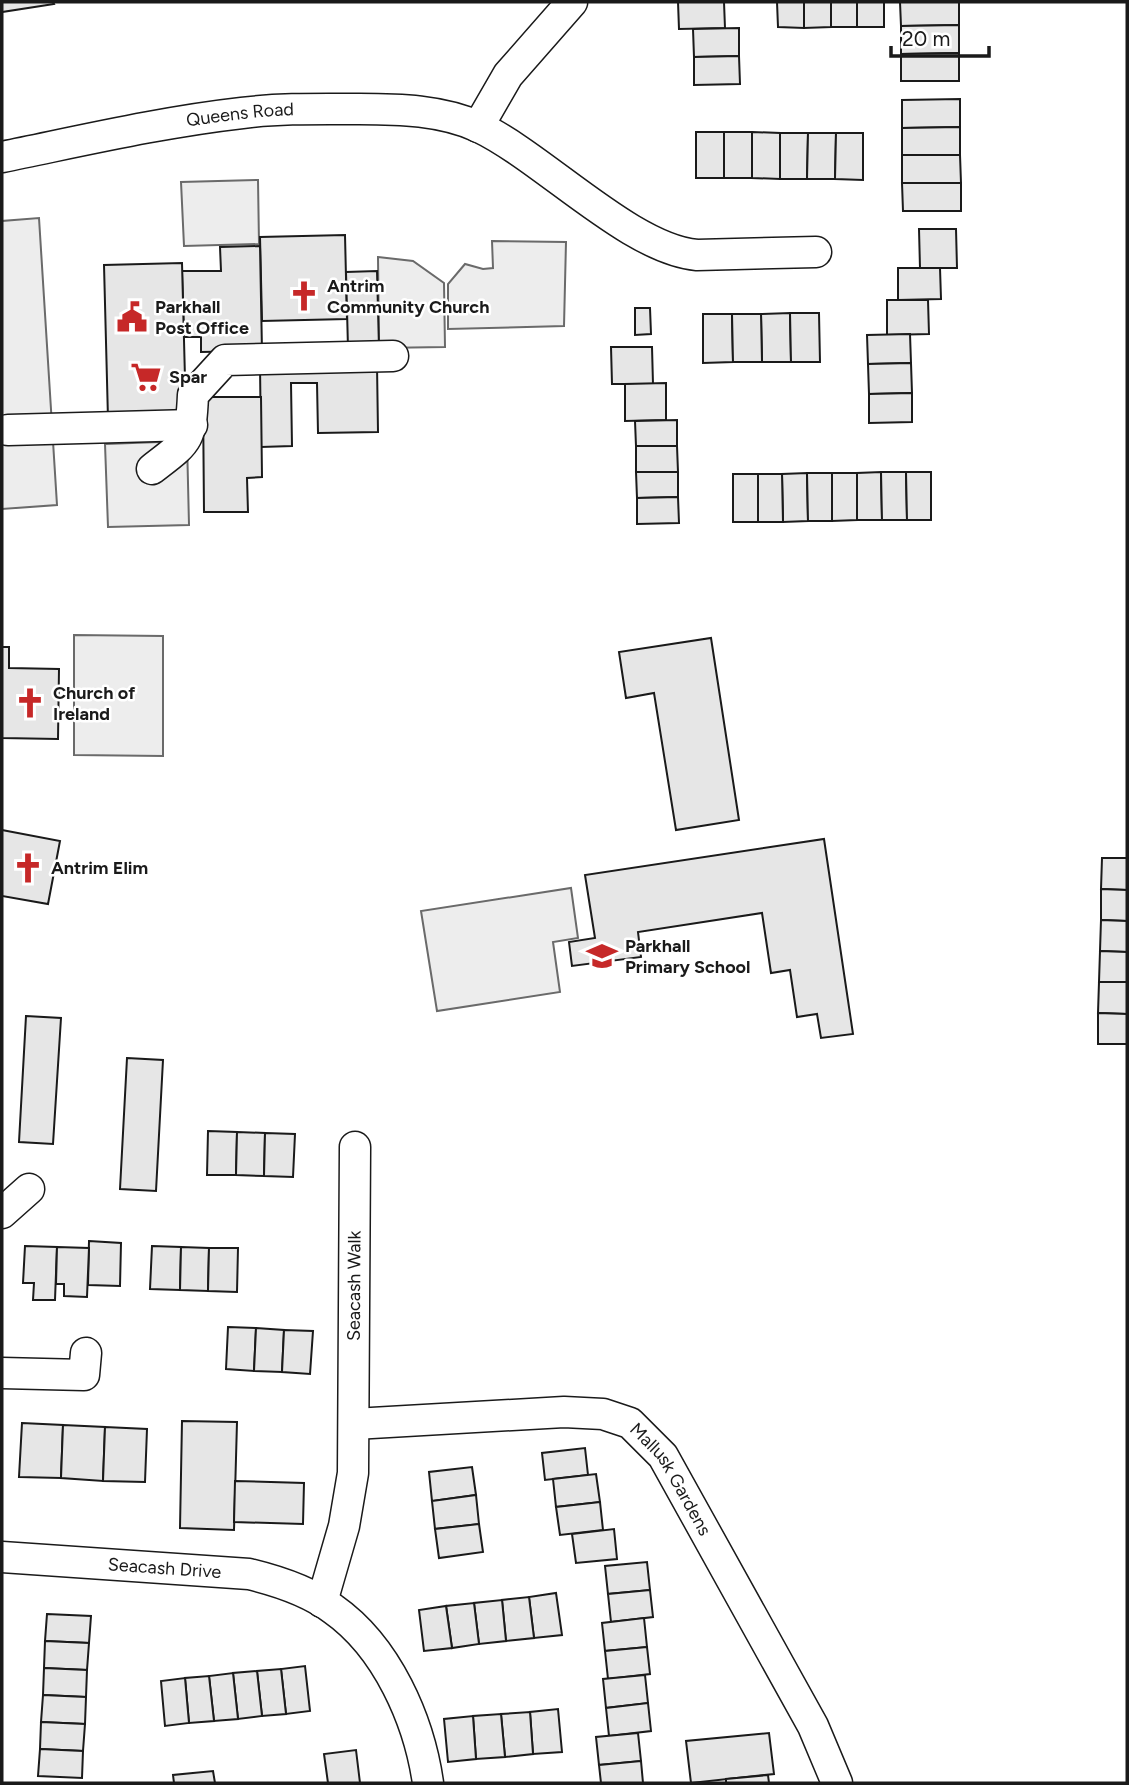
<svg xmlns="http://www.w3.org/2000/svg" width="1129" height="1785" font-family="Figtree,sans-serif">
	<rect width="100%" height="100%" fill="#fff"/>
	<!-- built -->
	<g fill="#ededed" stroke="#6a6a6a" stroke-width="2">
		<polygon points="258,180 259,244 184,246 181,182"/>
		<polygon points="39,218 57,505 2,509 2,221"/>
		<polygon points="492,241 566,242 564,326 448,329 448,284 465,264 483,269 493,268"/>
		<polygon points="378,257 413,261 444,283 445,347 379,348"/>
		<polygon points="187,441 189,525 108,527 105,444"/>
		<polygon points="74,635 163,636 163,756 74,755"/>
		<polygon points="571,888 578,938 553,942 560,992 437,1011 421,911"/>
	</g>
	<!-- building -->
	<g fill="#e6e6e6" stroke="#1a1a1a" stroke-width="2">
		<polygon points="2,2 53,2 54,4 2,12"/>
		<polygon points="678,2 724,2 725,28 679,29"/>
		<polygon points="777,2 804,2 804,28 778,27"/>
		<polygon points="804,2 831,2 831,27 804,28"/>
		<rect x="831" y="2" width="26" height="25"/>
		<rect x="857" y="2" width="27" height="25"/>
		<polygon points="900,2 959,2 959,25 901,26"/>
		<polygon points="959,25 959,53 901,54 901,26"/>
		<polygon points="739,28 739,56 694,57 693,29"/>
		<polygon points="959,53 959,81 901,81 901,54"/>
		<polygon points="739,56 740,84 694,85 694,57"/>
		<polygon points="960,99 960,127 902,128 902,100"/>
		<polygon points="960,127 960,155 902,155 902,128"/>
		<rect x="696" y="132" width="28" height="46"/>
		<rect x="724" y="132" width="28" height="46"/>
		<polygon points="752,132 780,133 780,179 752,178"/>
		<polygon points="780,133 808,133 807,179 780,179"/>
		<polygon points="808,133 836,133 835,179 807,179"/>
		<polygon points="836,133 863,133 863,180 835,179"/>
		<polygon points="902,155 960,155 961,183 902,183"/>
		<polygon points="902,183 961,183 961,211 903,211"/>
		<polygon points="919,229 956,229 957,268 920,268"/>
		<polygon points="345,235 347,319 262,321 260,237"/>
		<polygon points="260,246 262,351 201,352 201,337 184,337 182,271 221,271 220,247"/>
		<polygon points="182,263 186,417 108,419 104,265"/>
		<polygon points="898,268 940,268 941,299 898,300"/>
		<polygon points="377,271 379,348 348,348 346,272"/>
		<polygon points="887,300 928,300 929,334 887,335"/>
		<polygon points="635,308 650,308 651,334 635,335"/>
		<polygon points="790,313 791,362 762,362 761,314"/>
		<polygon points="790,313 819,313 820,362 791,362"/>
		<polygon points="703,314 732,314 733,362 703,363"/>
		<polygon points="732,314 761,314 762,362 733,362"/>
		<polygon points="910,334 911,363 868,364 867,335"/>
		<polygon points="611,347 652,347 653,384 612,384"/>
		<polygon points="911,363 912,393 869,394 868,364"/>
		<polygon points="377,365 378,432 318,433 317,383 291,383 292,446 261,447 260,366"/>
		<polygon points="666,383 666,420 625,421 625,384"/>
		<polygon points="912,393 912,422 869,423 869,394"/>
		<polygon points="203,397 261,397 262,477 247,478 248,512 204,512"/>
		<polygon points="677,420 677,446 636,446 635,421"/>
		<polygon points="636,446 677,446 678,472 636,472"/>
		<polygon points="636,472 678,472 678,497 637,498"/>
		<polygon points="881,472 882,520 857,520 857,473"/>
		<polygon points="881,472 906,472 907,520 882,520"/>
		<polygon points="906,472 931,472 931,520 907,520"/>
		<polygon points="807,473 808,521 783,522 782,474"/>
		<polygon points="807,473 832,473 832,521 808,521"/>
		<polygon points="832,473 857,473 857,520 832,521"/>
		<rect x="733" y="474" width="25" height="48"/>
		<polygon points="758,474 782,474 783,522 758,522"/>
		<polygon points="678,497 679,523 637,524 637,498"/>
		<polygon points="711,638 739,820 676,830 654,693 626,698 619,652"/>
		<polygon points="2,647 9,647 9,668 59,669 58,739 2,738"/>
		<polygon points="2,830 60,841 48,904 2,896"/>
		<polygon points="824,839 853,1034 821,1038 817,1014 797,1017 790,970 771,973 762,913 638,932 641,957 572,966 569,942 595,938 585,875"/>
		<polygon points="1102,858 1127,858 1127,890 1101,889"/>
		<polygon points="1101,889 1127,890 1127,921 1101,920"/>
		<polygon points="1101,920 1127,921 1127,952 1100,951"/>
		<polygon points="1100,951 1127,952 1127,982 1099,982"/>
		<polygon points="1099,982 1127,982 1127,1014 1098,1013"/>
		<polygon points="1098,1013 1127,1014 1127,1044 1098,1044"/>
		<polygon points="26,1016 61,1018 53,1144 19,1142"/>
		<polygon points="127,1058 163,1060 156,1191 120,1189"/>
		<polygon points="208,1131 237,1132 236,1175 207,1175"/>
		<polygon points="237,1132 265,1133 264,1176 236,1175"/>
		<polygon points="265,1133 295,1134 293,1177 264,1176"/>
		<polygon points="89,1241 121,1243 120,1286 88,1285"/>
		<polygon points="25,1246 57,1247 55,1300 33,1300 34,1283 23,1283"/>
		<polygon points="152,1246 181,1247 180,1290 150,1289"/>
		<polygon points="57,1247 89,1248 87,1297 64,1296 64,1284 56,1284"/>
		<polygon points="181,1247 209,1248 208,1291 180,1290"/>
		<polygon points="209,1248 238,1248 237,1292 208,1291"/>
		<polygon points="228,1327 256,1328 254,1371 226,1369"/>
		<polygon points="256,1328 284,1330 282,1372 254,1371"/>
		<polygon points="284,1330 313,1331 310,1374 282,1372"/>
		<polygon points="182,1421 237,1422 234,1530 180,1528"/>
		<polygon points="22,1423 63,1425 61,1478 19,1477"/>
		<polygon points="63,1425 105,1427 103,1481 61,1478"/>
		<polygon points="105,1427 147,1429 145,1482 103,1481"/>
		<polygon points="585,1448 588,1475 545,1480 542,1453"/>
		<polygon points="472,1467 476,1495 432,1501 429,1472"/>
		<polygon points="596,1474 600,1502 556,1507 553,1479"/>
		<polygon points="235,1481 304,1483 303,1524 234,1522"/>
		<polygon points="476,1495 479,1524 435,1529 432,1501"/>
		<polygon points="600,1502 603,1530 560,1535 556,1507"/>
		<polygon points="479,1524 483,1552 439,1558 435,1529"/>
		<polygon points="614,1529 617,1559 576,1563 572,1534"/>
		<polygon points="647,1562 650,1590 608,1594 605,1566"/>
		<polygon points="650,1590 653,1617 611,1622 608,1594"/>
		<polygon points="556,1593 562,1635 534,1638 529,1597"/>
		<polygon points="529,1597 534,1638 506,1641 502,1600"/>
		<polygon points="502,1600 506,1641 479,1644 474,1603"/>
		<polygon points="474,1603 479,1644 452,1648 446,1606"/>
		<polygon points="446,1606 452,1648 424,1651 419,1610"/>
		<polygon points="47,1614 91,1616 89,1643 45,1641"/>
		<polygon points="644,1618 647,1647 605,1651 602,1623"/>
		<polygon points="45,1641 89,1643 87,1670 44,1668"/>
		<polygon points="647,1647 650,1674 608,1679 605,1651"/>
		<polygon points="305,1666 310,1711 286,1714 281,1669"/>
		<polygon points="44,1668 87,1670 86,1697 43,1695"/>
		<polygon points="281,1669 286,1714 262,1716 257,1671"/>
		<polygon points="257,1671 262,1716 238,1719 233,1673"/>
		<polygon points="233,1673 238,1719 214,1721 209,1676"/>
		<polygon points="645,1675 648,1703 606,1708 603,1679"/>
		<polygon points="209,1676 214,1721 189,1723 185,1678"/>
		<polygon points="185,1678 189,1723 165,1726 161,1681"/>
		<polygon points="43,1695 86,1697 85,1724 41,1722"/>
		<polygon points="648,1703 651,1731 609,1736 606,1708"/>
		<polygon points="558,1709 562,1752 533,1754 530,1712"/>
		<polygon points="530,1712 533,1754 505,1757 501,1714"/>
		<polygon points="501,1714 505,1757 476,1759 473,1716"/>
		<polygon points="473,1716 476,1759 448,1762 444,1719"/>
		<polygon points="41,1722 85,1724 83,1751 40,1749"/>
		<polygon points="638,1733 641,1761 599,1765 596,1737"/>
		<polygon points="769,1733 774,1774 691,1783 686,1741"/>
		<polygon points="40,1749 83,1751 82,1778 38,1776"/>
		<polygon points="356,1750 360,1783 328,1783 324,1754"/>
		<polygon points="641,1761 643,1783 601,1783 599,1765"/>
		<polygon points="213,1771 215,1783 174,1783 173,1775"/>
		<polygon points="768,1775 769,1783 726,1783 726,1779"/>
	</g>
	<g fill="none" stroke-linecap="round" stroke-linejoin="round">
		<!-- street casing -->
		<g stroke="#1a1a1a" stroke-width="33">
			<g id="street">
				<polyline points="478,127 508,75 572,2"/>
				<path id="s1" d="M2 157C81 141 162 122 242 113 281 108 320 109 359 109 399 109 442 110 479 127 544 158 630 249 697 255L816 252"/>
				<polyline points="8,430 192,425"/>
				<path d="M152 469C188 441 191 442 193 395L225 360 393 356"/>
				<polyline points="2,1213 29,1189"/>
				<polyline points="2,1373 84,1375 86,1353"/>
				<path id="s2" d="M354 1424 564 1412 603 1414 630 1423 663 1456 813 1726 837 1783"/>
				<path id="s3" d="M2 1557 249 1574C278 1581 309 1591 333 1609 387 1647 419 1720 428 1783"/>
				<path id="s4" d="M322 1602 344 1526 353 1473 355 1147"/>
			</g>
		</g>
		<!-- street -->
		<use href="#street" stroke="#fff" stroke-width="30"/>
	</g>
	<!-- icons -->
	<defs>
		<g id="church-bare" transform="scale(2.415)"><path d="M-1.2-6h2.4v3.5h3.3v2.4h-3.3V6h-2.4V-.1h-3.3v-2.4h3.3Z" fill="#c62828" stroke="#fff" stroke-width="2.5" paint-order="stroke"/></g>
		<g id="civic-bare" transform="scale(2.415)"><path d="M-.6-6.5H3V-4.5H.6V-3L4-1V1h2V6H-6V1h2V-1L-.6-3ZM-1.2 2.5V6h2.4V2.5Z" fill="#c62828" stroke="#fff" stroke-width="2.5" paint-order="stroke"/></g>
		<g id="supermarket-bare" transform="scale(2.415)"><path d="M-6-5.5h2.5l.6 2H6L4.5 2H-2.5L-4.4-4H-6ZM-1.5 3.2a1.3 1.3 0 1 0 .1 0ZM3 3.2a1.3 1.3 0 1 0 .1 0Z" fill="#c62828" stroke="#fff" stroke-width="2.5" paint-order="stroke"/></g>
		<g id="school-bare" transform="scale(2.415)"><path d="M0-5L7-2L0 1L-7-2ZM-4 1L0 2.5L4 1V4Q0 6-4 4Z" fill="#c62828" stroke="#fff" stroke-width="2.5" paint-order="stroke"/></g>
	</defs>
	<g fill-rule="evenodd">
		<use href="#church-bare" x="304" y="296"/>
		<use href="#civic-bare" x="132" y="317"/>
		<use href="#supermarket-bare" x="146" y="377"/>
		<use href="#church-bare" x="30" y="703"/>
		<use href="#church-bare" x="28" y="868"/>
		<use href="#school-bare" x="602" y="956"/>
	</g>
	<g text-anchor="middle" stroke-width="5" stroke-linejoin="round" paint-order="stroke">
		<!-- street labels -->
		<g font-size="18" fill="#1a1a1a" stroke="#fff">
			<text dy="6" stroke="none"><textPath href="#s1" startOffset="242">Queens Road</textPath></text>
			<text dy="6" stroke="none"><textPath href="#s4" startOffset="320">Seacash Walk</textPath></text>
			<text dy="6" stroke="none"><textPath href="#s2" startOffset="348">Mallusk Gardens</textPath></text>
			<text dy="6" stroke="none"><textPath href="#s3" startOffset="163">Seacash Drive</textPath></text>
		</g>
		<!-- poi labels -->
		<g font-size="18" font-weight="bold" fill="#1a1a1a" stroke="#fff" text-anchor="start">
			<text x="327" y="292">Antrim<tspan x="327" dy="21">Community Church</tspan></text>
			<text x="155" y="313">Parkhall<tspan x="155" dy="21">Post Office</tspan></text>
			<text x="169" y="383">Spar</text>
			<text x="53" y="699">Church of<tspan x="53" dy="21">Ireland</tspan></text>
			<text x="51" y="874">Antrim Elim</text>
			<text x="625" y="952">Parkhall<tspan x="625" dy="21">Primary School</tspan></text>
		</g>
	</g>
	<!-- border -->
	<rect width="1129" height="1785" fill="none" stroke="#1a1a1a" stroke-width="7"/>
	<!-- scale -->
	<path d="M891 46v10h98v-10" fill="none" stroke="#1a1a1a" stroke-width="3.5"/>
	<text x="902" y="46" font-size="21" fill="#1a1a1a" stroke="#ffffff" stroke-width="5" paint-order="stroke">20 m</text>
</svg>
